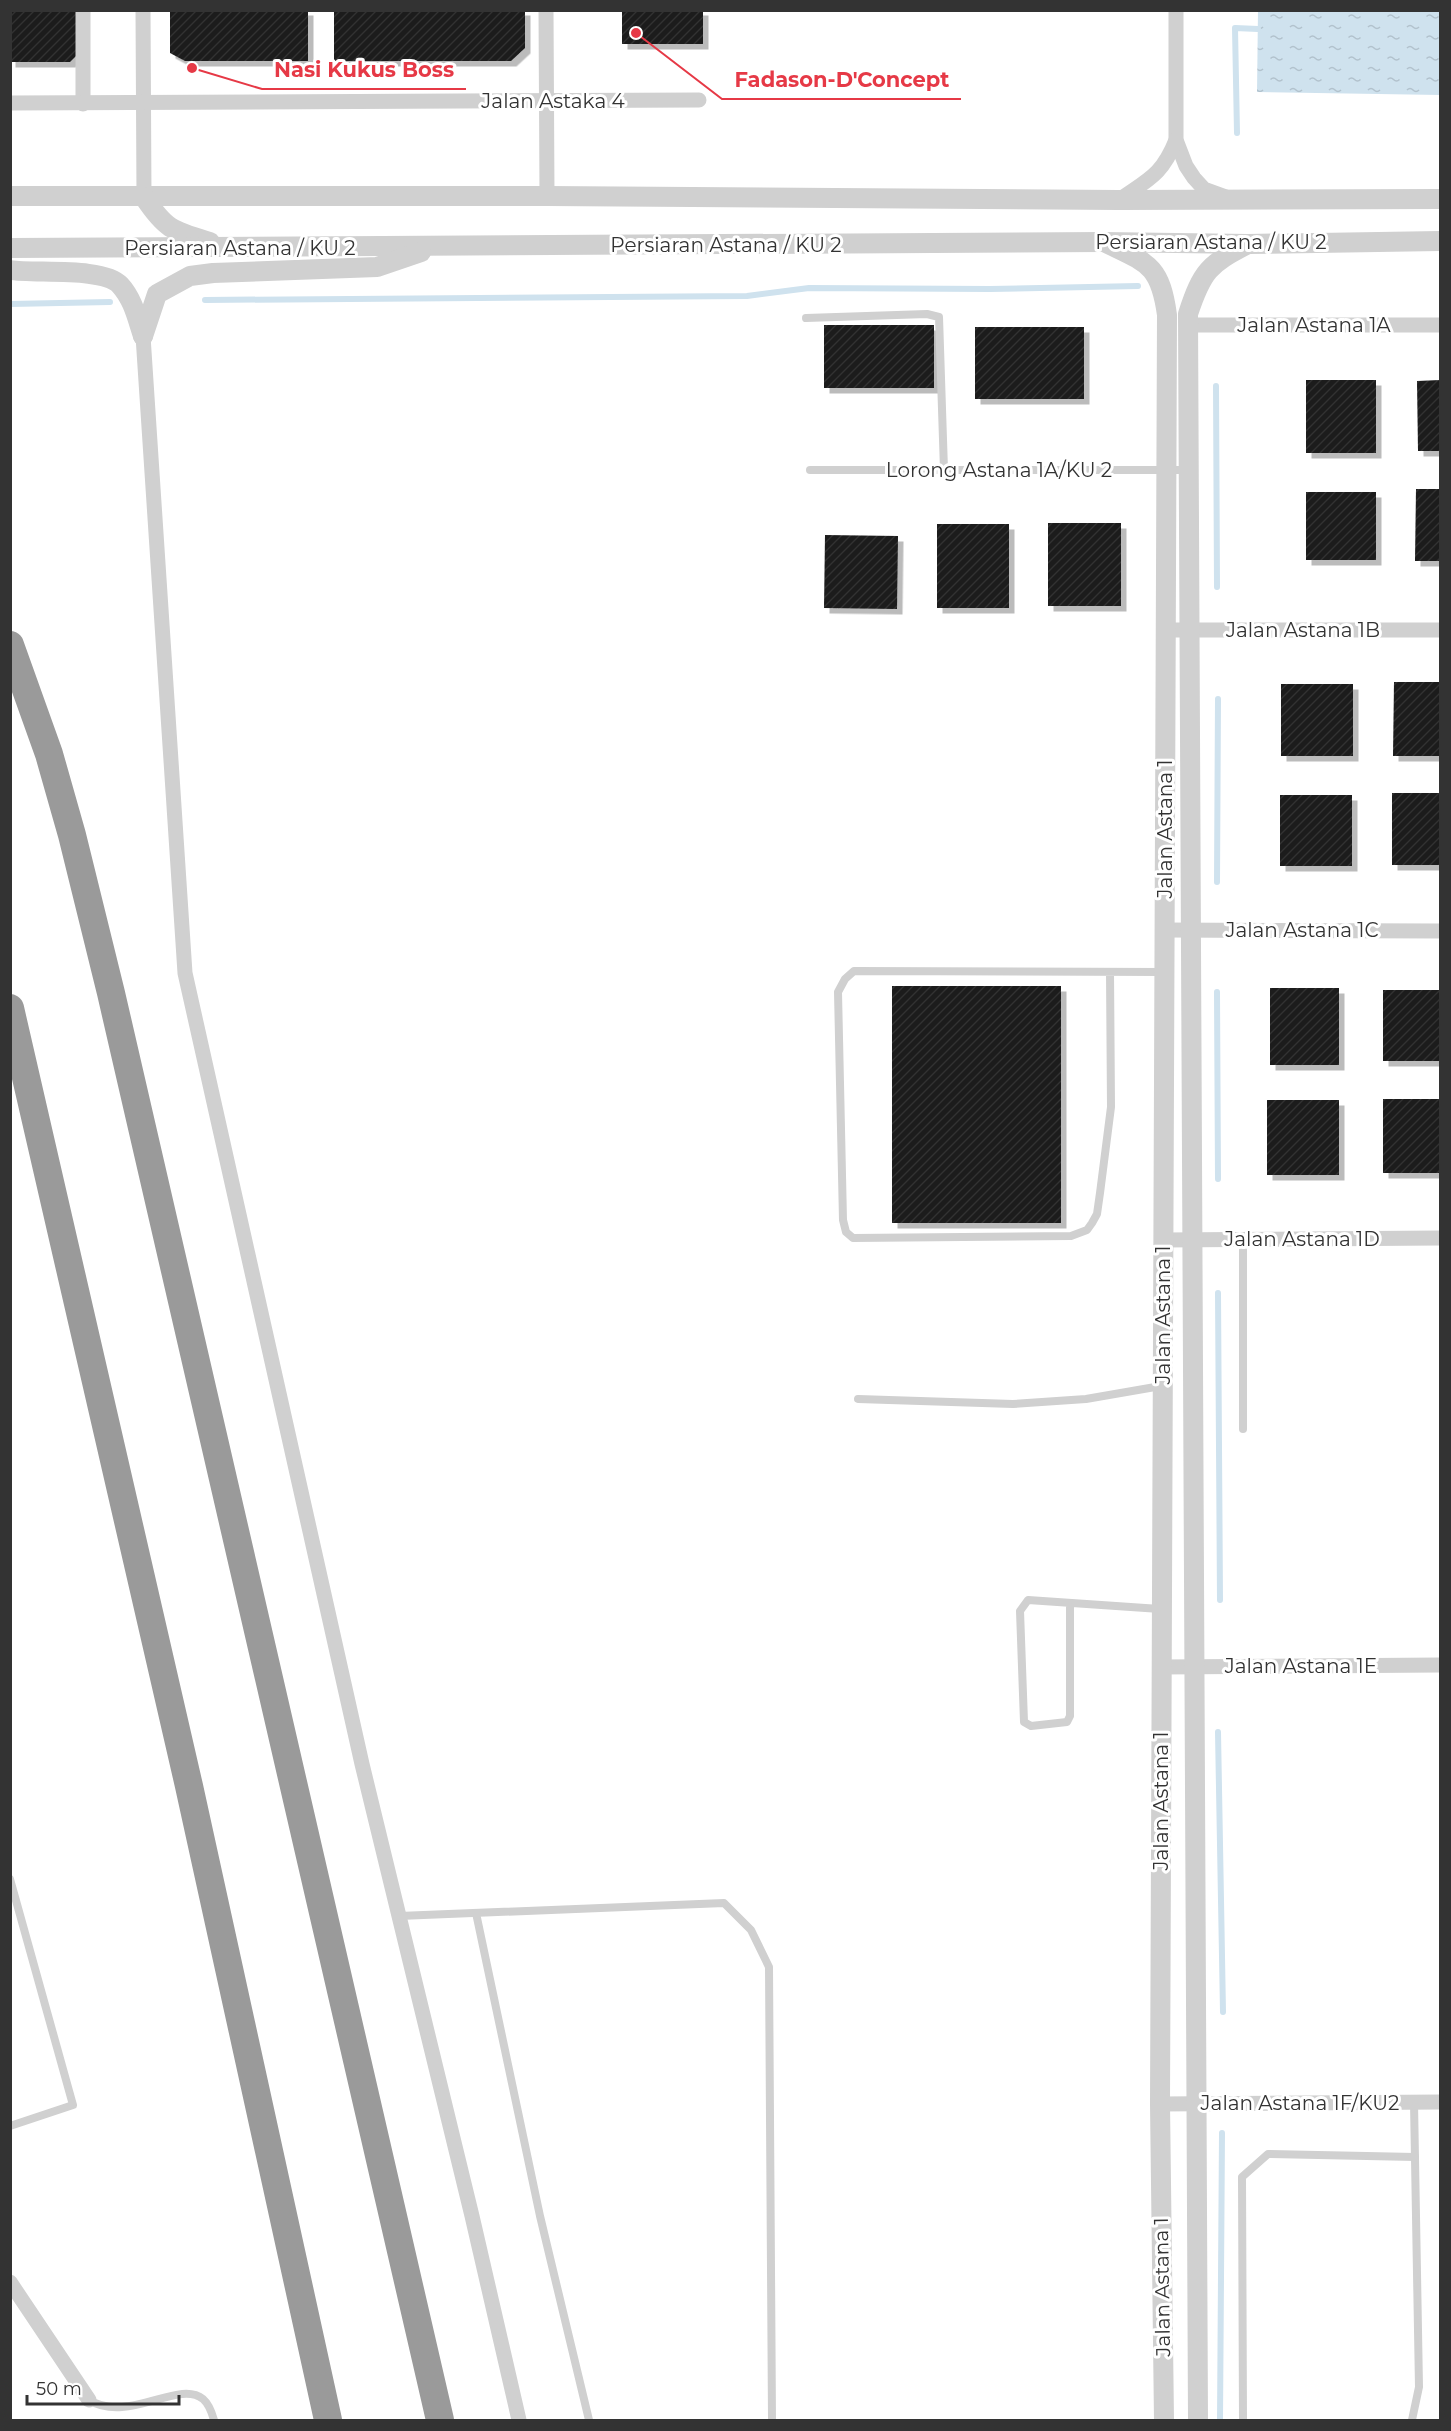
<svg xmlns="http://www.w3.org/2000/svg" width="1451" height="2431" font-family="Montserrat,sans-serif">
	<defs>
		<pattern id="water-ripples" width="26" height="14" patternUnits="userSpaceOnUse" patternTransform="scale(1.5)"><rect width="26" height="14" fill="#cfe2ee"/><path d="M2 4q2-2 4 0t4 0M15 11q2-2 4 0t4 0" fill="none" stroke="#b2c2cd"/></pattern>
		<pattern id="building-hatch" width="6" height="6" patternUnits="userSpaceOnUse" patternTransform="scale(1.5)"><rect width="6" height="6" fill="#1a1a1a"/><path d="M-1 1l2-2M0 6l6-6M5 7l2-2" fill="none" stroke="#333"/></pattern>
		<filter id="shadow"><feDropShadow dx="5.5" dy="5.5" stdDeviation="0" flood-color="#0004"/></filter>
	</defs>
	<rect width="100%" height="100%" fill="#fff"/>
	<!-- water -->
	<polygon fill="url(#water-ripples)" points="1258,11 1440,11 1440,95 1257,92"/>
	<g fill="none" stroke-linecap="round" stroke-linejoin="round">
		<!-- stream -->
		<g stroke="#cfe2ee" stroke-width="6">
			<polyline points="1237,133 1235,28 1258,29"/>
			<polyline points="205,300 747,296 809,288 990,289 1138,286"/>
			<polyline points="10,304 110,302"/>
			<polyline points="1216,386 1217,587"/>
			<polyline points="1217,882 1218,699"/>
			<polyline points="1217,992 1218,1179"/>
			<polyline points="1218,1293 1220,1600"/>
			<polyline points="1218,1732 1223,2012"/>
			<polyline points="1220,2420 1222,2133"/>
		</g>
	</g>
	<!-- building -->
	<g fill="url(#building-hatch)" filter="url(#shadow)">
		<polygon points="10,10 79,10 79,53 70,62 10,62"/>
		<polygon points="170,10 308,10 308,61 185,61 170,53"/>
		<polygon points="334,10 525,10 525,48 511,61 334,61"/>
		<rect x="622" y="10" width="81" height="34"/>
		<rect x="824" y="325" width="110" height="63"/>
		<rect x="975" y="327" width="109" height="72"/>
		<rect x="1306" y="380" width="70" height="73"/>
		<polygon points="1440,380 1440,451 1418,451 1417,381"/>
		<polygon points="1416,489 1440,489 1440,561 1415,561"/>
		<rect x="1306" y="492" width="70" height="68"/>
		<rect x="1048" y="523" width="73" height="83"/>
		<rect x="937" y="524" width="72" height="84"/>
		<polygon points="825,535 898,536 897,609 824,608"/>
		<polygon points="1394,682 1440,682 1440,756 1393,756"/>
		<rect x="1281" y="684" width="72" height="72"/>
		<rect x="1392" y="793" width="48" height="72"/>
		<rect x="1280" y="795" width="72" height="71"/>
		<rect x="892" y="986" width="169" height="237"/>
		<rect x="1270" y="988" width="69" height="77"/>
		<rect x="1383" y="990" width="57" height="71"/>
		<rect x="1383" y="1099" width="57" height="74"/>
		<rect x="1267" y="1100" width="72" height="75"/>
	</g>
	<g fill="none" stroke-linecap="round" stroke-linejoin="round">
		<!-- service -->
		<g stroke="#d0d0d0" stroke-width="8">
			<polyline points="806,318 927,314 939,317 944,470"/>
			<polyline points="810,470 1189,470"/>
			<polyline points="1110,972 1111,1107 1100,1193 1097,1214 1092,1223 1087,1230 1071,1236 853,1238 846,1232 843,1220 838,992 845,979 854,971 1164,972"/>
			<polyline points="1243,1240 1243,1429"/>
			<polyline points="858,1399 1013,1404 1086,1399 1161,1386"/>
			<polyline points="1070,1603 1070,1716 1067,1722 1031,1726 1024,1722 1020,1611 1028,1600 1160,1609"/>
			<polyline points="10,1879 73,2105 10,2126"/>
			<polyline points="476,1913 540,2216 589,2420"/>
			<polyline points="399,1916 724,1903 751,1930 769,1967 772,2420"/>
			<path d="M89 2400C128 2424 179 2379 203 2399 209 2404 212 2413 214 2420"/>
			<polyline points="1243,2420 1242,2177 1268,2154 1415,2157"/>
			<polyline points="1412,2420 1419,2387 1414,2102"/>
		</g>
		<!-- minor -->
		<g stroke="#d0d0d0" stroke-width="15">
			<polyline points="83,10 83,104"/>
			<polyline points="143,10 144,197"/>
			<polyline points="546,10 547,196"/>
			<polyline points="1176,10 1176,140 1186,166 1194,178 1204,189 1226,197"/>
			<polyline points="10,103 699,100"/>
			<path d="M1119 200C1149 179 1162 175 1176 140"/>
			<polyline points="1188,325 1440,325"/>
			<polyline points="143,336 185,973 362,1764 472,2216 519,2420"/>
			<polyline points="1166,630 1440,630"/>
			<polyline points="1164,930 1440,931"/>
			<polyline points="1163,1240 1440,1238"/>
			<polyline points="1161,1667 1440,1665"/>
			<polyline points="1160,2104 1440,2102"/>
			<polyline points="10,2282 89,2400"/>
		</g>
		<!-- tertiary -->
		<g stroke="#d0d0d0" stroke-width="20">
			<polyline points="10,196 547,196 1119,200 1440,199"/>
			<path d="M144 197C166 230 173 231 210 242"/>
			<path d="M1104 242C1147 263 1160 264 1167 315L1160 2104 1164 2420"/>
			<polyline points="10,248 1104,242 1248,244 1440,241"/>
			<path d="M10 270C35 274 104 267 120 285 133 299 137 318 143 336"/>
			<polyline points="143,336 157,294 190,276 213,273 377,267 421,252"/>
			<path d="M1198 2420 1188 314C1202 271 1209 264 1248 244"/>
		</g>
		<!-- motorway -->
		<g stroke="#9a9a9a" stroke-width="28">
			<polyline points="10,645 49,754 72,835 111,993 440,2420"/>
			<polyline points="10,1008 189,1786 328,2420"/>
		</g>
	</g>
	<g text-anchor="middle" stroke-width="6" stroke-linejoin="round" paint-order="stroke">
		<!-- street labels -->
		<g font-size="20" fill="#333" stroke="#fff">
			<text x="553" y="108">Jalan Astaka 4</text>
			<text x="1211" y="249">Persiaran Astana / KU 2</text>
			<text x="726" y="252">Persiaran Astana / KU 2</text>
			<text x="240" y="255">Persiaran Astana / KU 2</text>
			<text x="1314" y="332">Jalan Astana 1A</text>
			<text x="999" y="477">Lorong Astana 1A/KU 2</text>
			<text x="1303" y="637">Jalan Astana 1B</text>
			<text transform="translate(1165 829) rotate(-90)" y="7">Jalan Astana 1</text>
			<text x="1302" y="937">Jalan Astana 1C</text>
			<text x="1302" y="1246">Jalan Astana 1D</text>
			<text transform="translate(1163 1315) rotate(-90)" y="7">Jalan Astana 1</text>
			<text x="1301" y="1673">Jalan Astana 1E</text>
			<text transform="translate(1161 1801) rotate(-90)" y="7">Jalan Astana 1</text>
			<text x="1300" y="2110">Jalan Astana 1F/KU2</text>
			<text transform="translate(1162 2287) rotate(-91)" y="7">Jalan Astana 1</text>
		</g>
	</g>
	<!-- callouts -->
	<path fill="none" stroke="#e63946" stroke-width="2" d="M192 68L262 89H466M636 33L722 99H961"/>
	<g fill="#e63946" stroke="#fff" stroke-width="2">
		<circle cx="192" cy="68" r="6"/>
		<circle cx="636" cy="33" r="6"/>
	</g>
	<g font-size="21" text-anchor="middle" font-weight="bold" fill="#e63946" stroke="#fff" stroke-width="6" stroke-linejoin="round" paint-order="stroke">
		<text x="364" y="77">Nasi Kukus Boss</text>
		<text x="842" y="87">Fadason-D'Concept</text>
	</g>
	<!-- border -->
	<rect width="1451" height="2431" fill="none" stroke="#333333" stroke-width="24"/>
	<!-- scale -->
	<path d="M27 2395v9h152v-9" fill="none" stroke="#333333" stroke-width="3"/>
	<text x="36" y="2395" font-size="18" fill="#333333" stroke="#ffffff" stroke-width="4.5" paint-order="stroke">50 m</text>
</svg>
